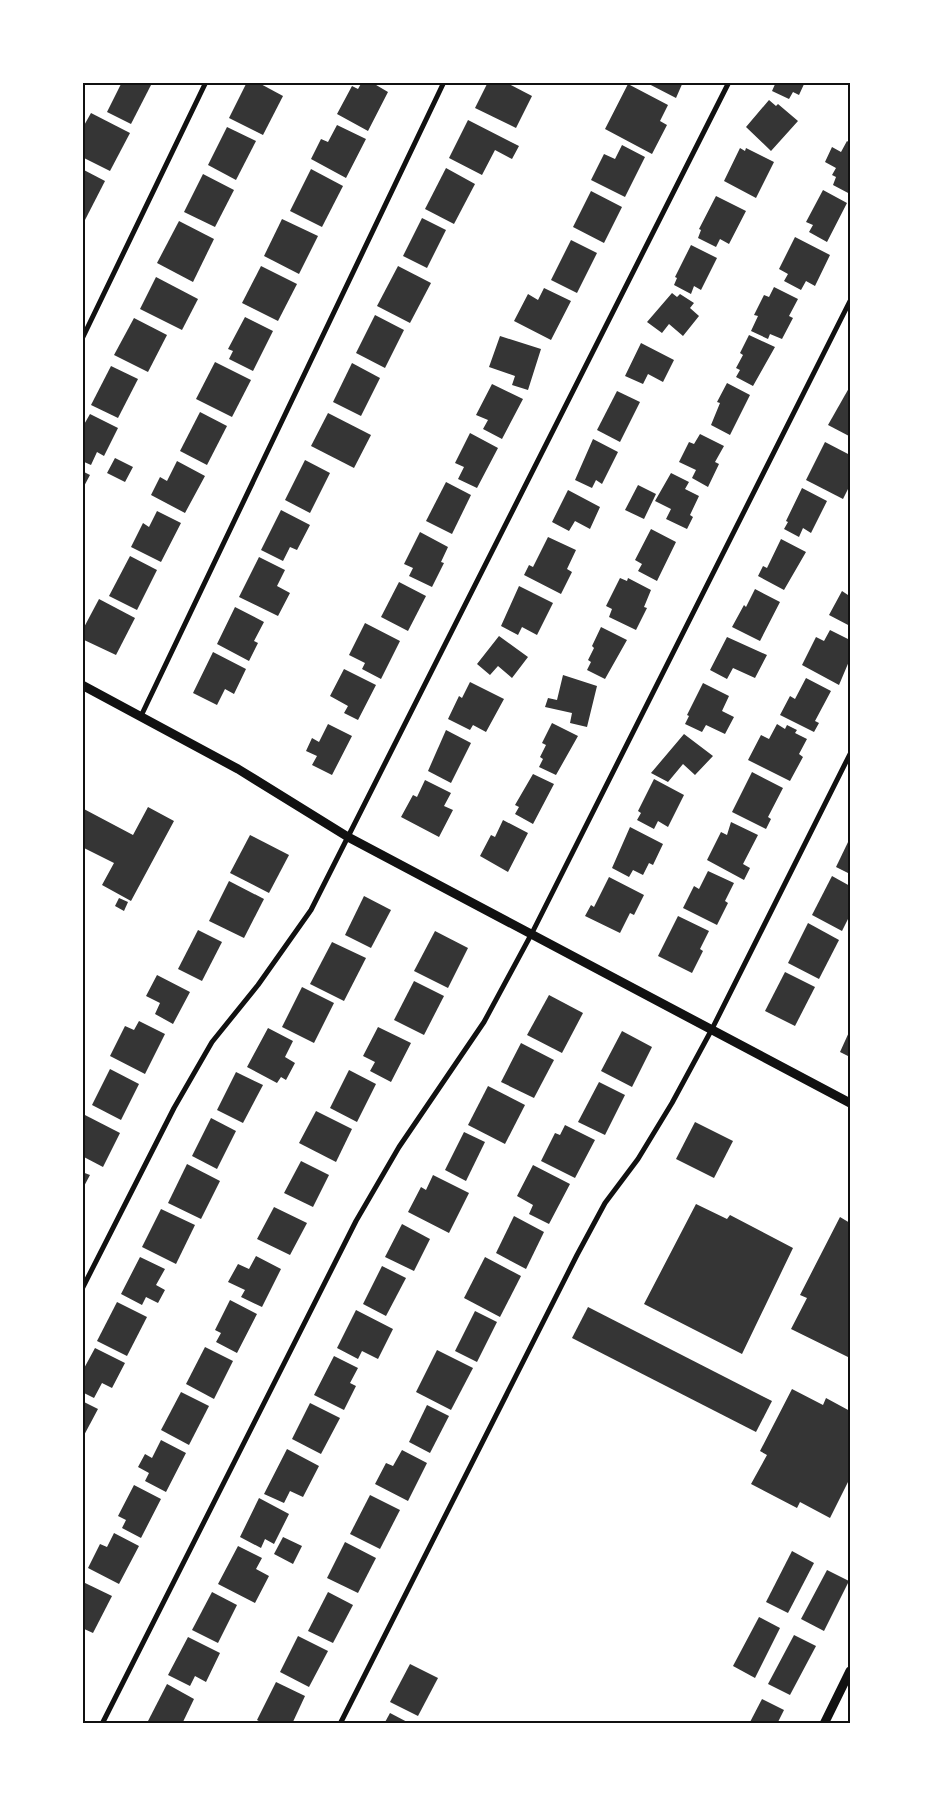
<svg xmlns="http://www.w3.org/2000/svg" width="933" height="1806" font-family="'Golos Text',sans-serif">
	<rect width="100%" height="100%" fill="#fff"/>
	<!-- building -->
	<g fill="#353535">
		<polygon points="122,82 146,82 151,85 131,124 107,112"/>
		<polygon points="247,82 257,82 283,96 263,135 229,118"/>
		<polygon points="362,82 371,82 388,92 368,131 337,114 352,86 358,89"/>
		<polygon points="488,82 505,82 532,96 516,128 475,108"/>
		<polygon points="645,82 683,82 676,98"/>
		<polygon points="776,82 805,82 799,95 793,92 789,99 772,91"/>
		<polygon points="628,84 668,105 660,121 667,125 652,154 605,129"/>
		<polygon points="769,100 776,106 778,104 798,121 771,151 746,127"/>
		<polygon points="91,113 130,133 110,171 82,157 82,129"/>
		<polygon points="468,120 519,146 512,159 495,150 482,175 449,158"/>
		<polygon points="337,125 366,139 346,178 311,159 321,139 328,142"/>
		<polygon points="227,127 256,141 236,180 208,165"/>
		<polygon points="847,141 850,143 850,194 833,185 836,177 832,175 836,168 825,162 832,147 841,152"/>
		<polygon points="622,145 645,157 625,197 591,180 604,154 615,159"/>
		<polygon points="740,148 745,151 746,148 774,162 756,198 724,181"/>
		<polygon points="446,168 475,184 454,224 425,209"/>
		<polygon points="82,169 105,181 85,220 82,218"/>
		<polygon points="311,169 343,186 322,227 290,211"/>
		<polygon points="203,174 234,190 215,227 184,212"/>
		<polygon points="823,190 847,203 827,242 809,232 813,225 806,222"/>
		<polygon points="591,191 622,207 604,243 573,227"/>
		<polygon points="716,196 746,211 729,244 720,239 716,247 698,238 701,230 699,229"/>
		<polygon points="422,218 446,230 427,268 403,256"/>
		<polygon points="282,219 318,236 299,274 264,256"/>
		<polygon points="179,221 214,239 193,282 157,263"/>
		<polygon points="795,237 830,255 815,286 806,281 801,290 784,281 788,274 779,269"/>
		<polygon points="571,240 597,253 577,293 551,280"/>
		<polygon points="691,245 717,258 701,290 694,286 691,294 674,285 677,278 675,277"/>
		<polygon points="261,266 297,284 278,321 242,303"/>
		<polygon points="398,266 431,283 410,323 377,306"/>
		<polygon points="156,277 198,299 182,330 140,309"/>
		<polygon points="774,287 798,299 789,316 793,318 782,339 770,334 768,339 751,331 758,316 754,315 764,295 769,297"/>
		<polygon points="544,288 571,301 551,340 514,321 528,294 538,300"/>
		<polygon points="672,293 677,297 680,294 694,303 690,308 699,316 683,336 669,324 662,333 647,322"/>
		<polygon points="375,315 404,330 385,368 356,353"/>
		<polygon points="245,317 273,331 253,371 229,359 233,351 228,349"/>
		<polygon points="134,318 167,335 148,372 114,355"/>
		<polygon points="749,335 775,347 753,386 736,377 740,370 736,368 743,355 740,353"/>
		<polygon points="500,336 541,349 528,390 512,385 515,376 489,367"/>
		<polygon points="641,343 674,360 663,382 648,374 643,384 625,376"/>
		<polygon points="215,362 251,380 232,417 196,399"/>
		<polygon points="352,363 380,378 361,416 333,402"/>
		<polygon points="111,366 138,379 118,418 91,405"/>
		<polygon points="727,383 750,395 730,435 711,425 720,403 717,402"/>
		<polygon points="492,384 523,399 502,439 483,429 488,420 476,415"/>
		<polygon points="849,388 850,389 849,436 828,425"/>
		<polygon points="617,391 640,402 620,442 597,430"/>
		<polygon points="200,412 227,426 207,465 180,451"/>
		<polygon points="328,413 371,435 354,468 311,446"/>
		<polygon points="90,414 118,428 104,456 97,452 91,465 82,461 82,428"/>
		<polygon points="470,433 498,448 477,488 458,479 464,467 455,463"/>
		<polygon points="700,434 724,446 715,462 719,464 708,487 692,478 696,470 679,462 689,442 694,444"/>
		<polygon points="593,439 618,452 602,484 596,480 592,488 575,480"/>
		<polygon points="825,442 850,455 850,485 843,499 806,480"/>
		<polygon points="115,458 133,467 125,482 107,473"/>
		<polygon points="305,460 330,473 310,513 285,500"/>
		<polygon points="177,461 205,476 185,513 151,495 160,477 167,481"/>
		<polygon points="82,471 90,475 82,490"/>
		<polygon points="671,473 689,482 685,489 699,496 690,515 693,517 687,529 666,519 671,509 655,501"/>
		<polygon points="446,482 471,495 452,534 426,521"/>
		<polygon points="638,485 656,494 644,519 625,510"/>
		<polygon points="802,488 827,501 811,533 803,528 799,537 784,529 788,522 786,521"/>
		<polygon points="568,490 600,507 590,529 575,521 569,531 552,522"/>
		<polygon points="281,510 310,525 297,550 290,547 283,561 261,550"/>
		<polygon points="157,511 181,523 161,562 131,547 143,523 149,527"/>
		<polygon points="651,529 676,542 657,581 638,571 642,564 635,560"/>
		<polygon points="420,532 448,547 441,562 444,563 432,587 409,576 413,568 404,564"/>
		<polygon points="548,537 576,550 567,569 572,572 561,594 524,575 529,565 533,567"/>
		<polygon points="781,539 806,552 784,590 758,576 763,566 767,568"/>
		<polygon points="130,556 157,570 137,610 109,596"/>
		<polygon points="259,557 285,570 277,586 290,593 278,616 239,597"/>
		<polygon points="620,578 627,581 628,578 651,590 644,607 647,608 636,630 609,617 612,609 606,606"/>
		<polygon points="399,582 426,596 408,631 381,617"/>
		<polygon points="519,586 553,603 537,635 522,627 518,635 501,626"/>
		<polygon points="755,589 780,602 760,641 732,627 744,605 746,607"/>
		<polygon points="850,589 850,626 829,615 842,591 848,595"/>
		<polygon points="99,599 135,618 116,655 82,639 82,631"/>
		<polygon points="235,607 264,622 254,641 258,643 249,661 217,644"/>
		<polygon points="365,623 400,641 381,679 362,669 365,663 349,655"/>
		<polygon points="601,627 627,640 605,679 587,670 591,662 588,660 594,648 592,646"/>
		<polygon points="830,630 850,640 850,659 839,685 802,665 816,637 824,641"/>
		<polygon points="499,636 528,657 512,678 498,666 490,675 477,664"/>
		<polygon points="727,637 767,655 755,678 733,668 727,679 710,670"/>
		<polygon points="213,652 246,669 234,694 225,689 217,705 193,693"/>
		<polygon points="344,669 376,685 358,720 344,713 348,706 330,696"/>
		<polygon points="563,675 597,686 587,727 570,723 572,713 545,707 548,698 557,700"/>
		<polygon points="806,678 831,691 815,721 819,723 814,732 780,715 790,696 795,699"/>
		<polygon points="470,682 504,699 486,732 473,725 470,730 448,719 459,696 462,698"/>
		<polygon points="703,683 729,696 722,711 734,717 725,734 706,725 702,732 685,724 689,716 687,715"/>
		<polygon points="552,723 578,736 556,775 539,767 543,759 540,757 546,745 542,743"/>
		<polygon points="328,724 352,736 332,775 312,765 317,756 306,751 312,738 319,742"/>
		<polygon points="777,724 785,729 787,725 797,730 795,733 807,739 799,754 803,757 790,781 748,760 761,735 769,739"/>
		<polygon points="446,730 471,743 451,783 428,771"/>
		<polygon points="684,734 713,756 695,775 683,764 668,782 651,773"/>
		<polygon points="752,772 783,788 768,817 771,819 766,829 732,812"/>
		<polygon points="533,774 554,784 533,824 515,814 519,807 515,805"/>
		<polygon points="654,779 684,795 668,827 658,821 654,829 637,820 641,813 638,811"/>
		<polygon points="425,780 451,793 444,806 453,810 439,837 401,817 413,795 417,797"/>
		<polygon points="148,807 174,821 131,901 102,885 114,863 82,847 82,808 133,835"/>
		<polygon points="503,820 528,833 508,872 480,856 491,835 495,837"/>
		<polygon points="731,822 758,835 743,864 750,868 744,880 707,860 721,832 727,835"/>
		<polygon points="630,827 663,844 653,865 649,863 643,875 633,870 629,877 612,868"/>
		<polygon points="250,835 289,855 269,893 230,873"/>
		<polygon points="850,838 850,874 836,867"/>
		<polygon points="708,871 734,883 725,901 728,903 717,925 683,908 694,886 699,889"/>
		<polygon points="832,876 850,886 850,915 842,931 812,915"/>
		<polygon points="609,877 644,895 634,915 630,913 620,933 585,916 591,905 594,907"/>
		<polygon points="229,881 264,899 244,938 209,921"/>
		<polygon points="364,896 391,910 371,948 345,935"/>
		<polygon points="119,898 128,902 124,911 115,906"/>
		<polygon points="678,916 709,931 700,949 703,951 692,973 658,956"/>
		<polygon points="808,923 839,940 819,979 788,963"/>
		<polygon points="198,930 222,942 202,981 178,969"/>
		<polygon points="435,931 468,948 448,988 414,971"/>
		<polygon points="332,942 366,958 344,1001 310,984"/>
		<polygon points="785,972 815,987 795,1026 765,1011"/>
		<polygon points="157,975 190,992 173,1024 155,1014 160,1003 146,996"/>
		<polygon points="414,981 444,996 424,1035 394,1020"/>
		<polygon points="302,987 334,1003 314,1043 282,1027"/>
		<polygon points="549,995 583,1013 562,1053 527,1035"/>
		<polygon points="139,1021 165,1034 145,1074 110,1056 125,1026 134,1030"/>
		<polygon points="378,1027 411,1043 391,1082 370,1071 375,1062 363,1056"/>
		<polygon points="268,1028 293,1041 285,1057 295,1063 286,1080 281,1077 277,1083 247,1067"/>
		<polygon points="850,1030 850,1057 840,1052"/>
		<polygon points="622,1031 652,1047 632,1087 601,1071"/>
		<polygon points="521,1043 554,1060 534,1098 501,1082"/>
		<polygon points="110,1069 139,1084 121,1120 92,1105"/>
		<polygon points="349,1070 376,1084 357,1122 330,1108"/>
		<polygon points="236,1072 263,1085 243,1123 217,1110"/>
		<polygon points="599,1082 625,1095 605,1135 578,1122"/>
		<polygon points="488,1086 525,1105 505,1144 468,1125"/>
		<polygon points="316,1111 352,1129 336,1162 299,1143"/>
		<polygon points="83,1114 120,1133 103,1167 82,1156"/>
		<polygon points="211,1118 236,1131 217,1169 192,1156"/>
		<polygon points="695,1122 733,1141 714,1178 676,1159"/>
		<polygon points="565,1125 595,1140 575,1178 541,1161 555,1133 560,1135"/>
		<polygon points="464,1132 485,1142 466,1181 445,1170"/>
		<polygon points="301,1161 329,1175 313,1207 284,1193"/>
		<polygon points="187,1164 220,1181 201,1219 168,1203"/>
		<polygon points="533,1165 570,1184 549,1224 529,1214 533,1205 517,1196"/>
		<polygon points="82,1172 90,1175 82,1190"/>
		<polygon points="433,1175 469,1193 449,1233 408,1212 421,1187 426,1190"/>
		<polygon points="696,1204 727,1219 730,1215 793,1248 742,1354 644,1304"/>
		<polygon points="274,1207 307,1223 290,1255 257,1239"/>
		<polygon points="161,1209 195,1225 176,1264 142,1247"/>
		<polygon points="514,1216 544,1232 526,1269 496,1253"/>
		<polygon points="840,1217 850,1223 850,1358 791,1329 807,1298 800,1295"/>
		<polygon points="402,1224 430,1239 414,1271 385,1257"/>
		<polygon points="256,1256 281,1269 262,1307 241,1297 245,1290 228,1282 238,1264 249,1269"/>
		<polygon points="140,1257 165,1269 156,1285 165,1290 158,1303 146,1297 142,1305 121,1294"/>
		<polygon points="485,1257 521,1276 500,1317 464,1298"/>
		<polygon points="382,1266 406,1278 386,1316 363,1304"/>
		<polygon points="230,1300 257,1314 237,1353 216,1342 221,1333 215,1330"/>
		<polygon points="117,1302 147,1317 127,1356 97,1341"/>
		<polygon points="588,1307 772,1401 756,1432 572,1338"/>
		<polygon points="356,1310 393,1329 378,1359 362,1351 358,1359 337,1348"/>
		<polygon points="475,1311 497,1322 477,1362 455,1351"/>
		<polygon points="205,1347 233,1361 214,1399 186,1384"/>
		<polygon points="95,1348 125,1363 112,1388 102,1383 94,1398 82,1392 82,1372"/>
		<polygon points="437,1350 473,1368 451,1410 416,1392"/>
		<polygon points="334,1356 358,1368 350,1383 356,1386 344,1410 314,1395"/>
		<polygon points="792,1389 823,1405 826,1398 850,1411 850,1478 830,1518 800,1502 797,1508 751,1484 767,1455 760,1451"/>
		<polygon points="181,1392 209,1406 189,1445 161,1430"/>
		<polygon points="82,1401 98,1409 82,1439"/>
		<polygon points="310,1403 340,1418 321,1454 292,1439"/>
		<polygon points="427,1405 449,1416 430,1453 409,1442"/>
		<polygon points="161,1440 186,1453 166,1492 145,1481 149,1473 138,1467 145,1454 152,1458"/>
		<polygon points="287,1449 319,1466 303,1497 290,1491 284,1503 264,1494"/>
		<polygon points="402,1450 427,1463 408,1501 375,1484 386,1463 393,1466"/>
		<polygon points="134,1485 161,1499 141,1538 122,1528 126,1520 118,1516"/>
		<polygon points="370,1495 400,1510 380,1549 350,1534"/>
		<polygon points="259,1498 289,1514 274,1544 265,1539 261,1548 240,1537"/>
		<polygon points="114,1533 139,1546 119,1584 88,1568 100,1544 107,1547"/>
		<polygon points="283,1537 302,1546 293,1564 274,1554"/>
		<polygon points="345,1542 376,1558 358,1593 327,1578"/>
		<polygon points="238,1546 262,1558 256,1569 269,1576 255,1603 218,1584"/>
		<polygon points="792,1551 814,1563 788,1613 766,1602"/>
		<polygon points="827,1570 849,1581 824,1631 801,1619"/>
		<polygon points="83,1582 112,1596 93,1633 82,1628"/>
		<polygon points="212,1592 237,1605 218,1643 192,1630"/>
		<polygon points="328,1592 353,1605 333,1643 308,1631"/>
		<polygon points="759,1617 780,1628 755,1678 733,1666"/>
		<polygon points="794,1635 816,1646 790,1695 768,1684"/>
		<polygon points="298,1636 328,1651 309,1687 280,1672"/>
		<polygon points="188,1637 220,1653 206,1682 195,1676 190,1686 168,1675"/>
		<polygon points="410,1664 438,1678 418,1716 390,1702"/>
		<polygon points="276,1682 305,1696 292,1724 264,1724 257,1720"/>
		<polygon points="167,1684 194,1699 182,1724 149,1724 147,1723"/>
		<polygon points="762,1699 784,1710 777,1724 749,1724"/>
		<polygon points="390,1713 411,1724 384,1724"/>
	</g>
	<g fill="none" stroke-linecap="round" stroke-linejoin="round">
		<!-- minor -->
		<g stroke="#111" stroke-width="5">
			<polyline points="82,339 206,82"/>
			<polyline points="141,716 444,82"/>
			<polyline points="82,1289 174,1108 212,1042 258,985 311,910 729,82"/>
			<polyline points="102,1724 356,1221 399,1147 484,1022 532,933 850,301"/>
			<polyline points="340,1724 577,1255 605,1203 638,1159 672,1103 712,1029 850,754"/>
		</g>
		<!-- tertiary -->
		<g stroke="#111" stroke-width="9">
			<polyline points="82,685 238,769 348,837 850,1103"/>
			<polyline points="824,1724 850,1671"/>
		</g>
	</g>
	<!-- border -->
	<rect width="933" height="1806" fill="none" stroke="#ffffff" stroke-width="168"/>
	<rect x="84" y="84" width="765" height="1638" fill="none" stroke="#111" stroke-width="2"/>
</svg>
